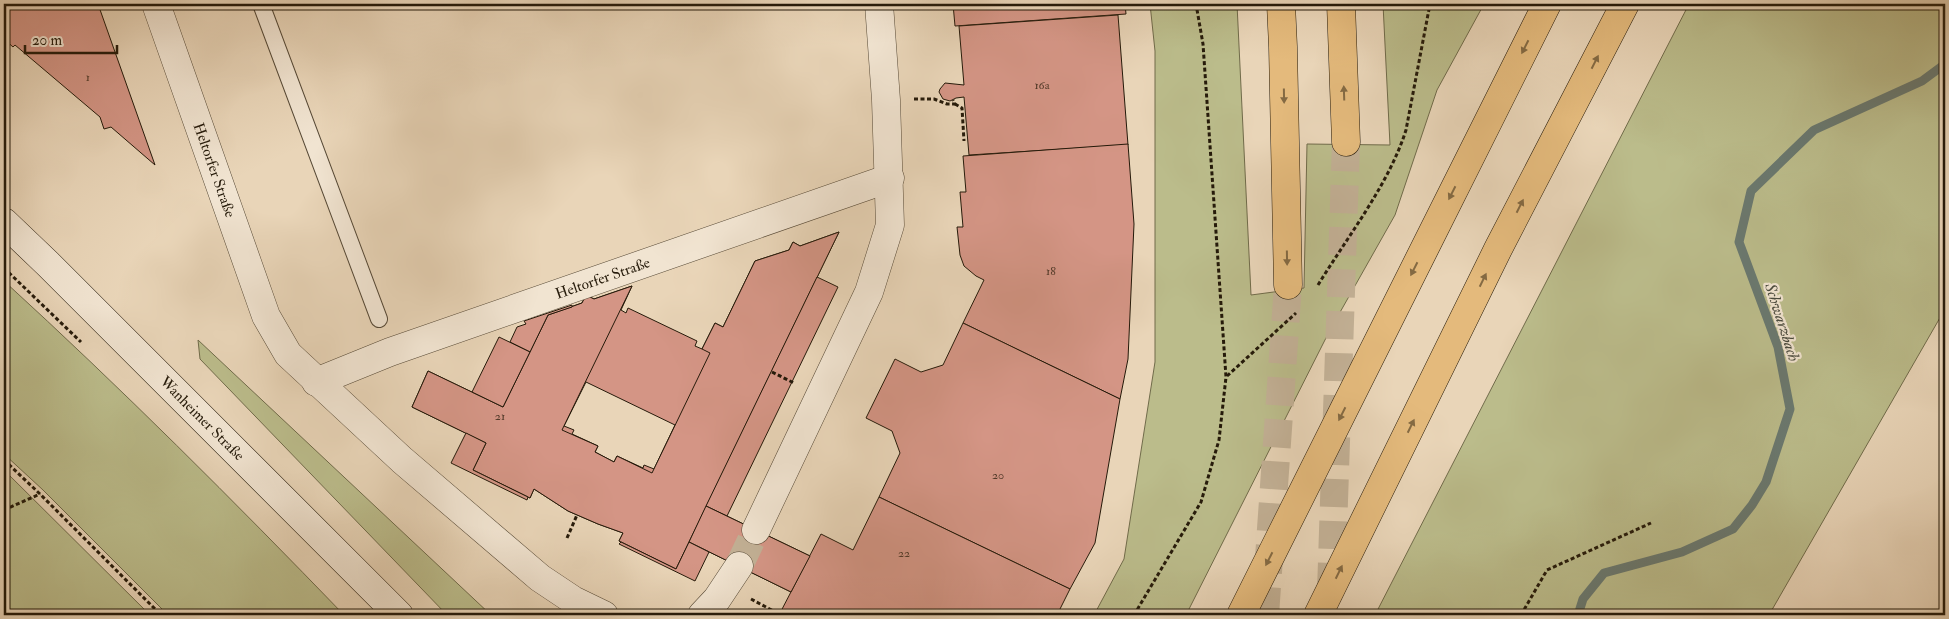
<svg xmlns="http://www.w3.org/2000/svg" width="1949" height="619" font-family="'IM FELL Double Pica',serif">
	<rect width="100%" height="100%" fill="#e9d5b8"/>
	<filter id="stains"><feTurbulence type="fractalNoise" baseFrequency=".004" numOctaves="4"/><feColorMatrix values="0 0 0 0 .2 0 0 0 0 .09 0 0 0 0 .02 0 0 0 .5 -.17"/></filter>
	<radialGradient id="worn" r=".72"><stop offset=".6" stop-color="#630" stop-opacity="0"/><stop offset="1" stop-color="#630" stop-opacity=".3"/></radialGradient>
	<!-- green -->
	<g fill="#bbbc8b" stroke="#706b4a">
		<polygon points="1150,4 1237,4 1251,295 1304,288 1307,144 1390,145 1383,4 1484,4 1437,90 1395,215 1330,330 1186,615 1094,615 1124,559 1155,362 1155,51"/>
		<polygon points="1689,4 1945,4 1945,309 1769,615 1375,615"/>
		<path d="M4 281C121 388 234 501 344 615H168L43 490 4 454Z"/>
		<polygon points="198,340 491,615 447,615 200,359"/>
		<polygon points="4,470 150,615 4,615"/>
	</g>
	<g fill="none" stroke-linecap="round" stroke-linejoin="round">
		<!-- stream -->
		<polyline stroke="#6a7970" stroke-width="9" points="1578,615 1583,599 1604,573 1682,552 1733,529 1752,505 1766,482 1790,409 1778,347 1739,242 1751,191 1814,130 1922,81 1945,64"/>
	</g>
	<!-- building -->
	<g fill="#d49585" stroke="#251a0a" fill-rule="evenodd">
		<polygon points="4,4 98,4 155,165 111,127 104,129 100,117 15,45 13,47 4,39"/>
		<polygon points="953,4 1125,4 1126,14 955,26"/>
		<polygon points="1118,15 1128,145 969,155 964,97 956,98 950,101 943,99 939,92 940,89 945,83 964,85 959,26"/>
		<polygon points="1128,144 1134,224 1128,359 1120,399 963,323 984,280 976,276 964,266 960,255 957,227 963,227 960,192 966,192 963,156"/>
		<path d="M839 232 706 506 810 556 791 592 689 542 676 569 619 541 623 533 598 524 568 511 534 489 530 498 473 470 486 443 412 407 428 371 503 407 548 315 582 303 586 295 594 299 632 286 621 310 626 313 628 308 697 341 695 346 702 349 715 323 723 327 755 261 789 250 793 242 800 246ZM586 382 675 425 654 469 644 465 643 468 617 456 614 462 595 452 598 446 572 434 574 430 564 426Z"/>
		<polygon points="839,232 676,569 619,541 623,533 598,524 568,511 534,489 530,498 473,470 486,443 412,407 428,371 503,407 548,315 582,303 586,295 594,299 632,286 562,430 598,446 595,452 614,462 617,456 652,473 710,353 702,349 715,323 723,327 755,261 789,250 793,242 800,246"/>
		<polygon points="817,277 838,287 727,516 706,506"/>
		<polygon points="572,305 572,307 548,315 530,352 510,342 517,327 526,324 524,321"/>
		<polygon points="963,323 1120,399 1095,543 1070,589 879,497 900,453 892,431 866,418 895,359 921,372 943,365"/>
		<polygon points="499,337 530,352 503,407 472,392"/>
		<polygon points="466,433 486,443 473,470 528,497 527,500 451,463"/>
		<polygon points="879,497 1070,589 1057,615 779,615 821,534 853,550"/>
		<polygon points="706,506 810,556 791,592 689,542"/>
		<polygon points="621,542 676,569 689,542 709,552 695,581 619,544"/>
	</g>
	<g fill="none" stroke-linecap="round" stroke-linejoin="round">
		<!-- street-tunnel -->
		<polyline stroke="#c2b095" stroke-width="28" stroke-dasharray="28 14" stroke-linecap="butt" points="739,566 756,530"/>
		<!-- highway-tunnel -->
		<g stroke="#c2b095" stroke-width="28" stroke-dasharray="28 14" stroke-linecap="butt">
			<polyline points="1331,591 1346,142"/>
			<polyline points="1265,615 1288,285"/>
		</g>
		<!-- lane casing -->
		<g stroke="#564936" stroke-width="18">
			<polyline id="lane" points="261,4 379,319"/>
		</g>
		<!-- street casing -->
		<g stroke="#564936" stroke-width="29">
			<g id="street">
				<path id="s1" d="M156 4 266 316 288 354 402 460 540 578 573 600 604 615"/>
				<path id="s2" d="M316 382 390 352 890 178"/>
				<polyline points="756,530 869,292 890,225 886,100 879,4"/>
				<polyline points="702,615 717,599 739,566"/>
			</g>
		</g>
		<!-- secondary casing -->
		<g stroke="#251a0a" stroke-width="29">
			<g id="secondary">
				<path id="s3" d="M4 222 48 264 399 615"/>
			</g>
		</g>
		<!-- highway casing -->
		<g stroke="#251a0a" stroke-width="29">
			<g id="highway">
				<polyline points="1281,4 1283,47 1288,285"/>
				<polyline points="1341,4 1346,142"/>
				<polyline points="1241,615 1547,4"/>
				<polyline points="1318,615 1498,249 1625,4"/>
			</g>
		</g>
		<!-- path -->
		<g stroke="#251a0a" stroke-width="3" stroke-dasharray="4 2.5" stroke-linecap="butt">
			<polyline points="914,99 934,99 947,104 955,104 953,100"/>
			<polyline points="955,104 962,108 964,141"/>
			<polyline points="4,268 81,342"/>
			<path d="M1318 285C1348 236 1389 184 1406 130L1430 4"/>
			<polyline points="772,372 794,383"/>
			<polyline points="1227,376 1296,313"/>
			<polyline points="4,460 40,494 161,615"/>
			<polyline points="4,510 40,494"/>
			<polyline points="567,538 577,515"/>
			<polyline points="751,599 779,614"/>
			<polyline points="1134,615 1201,502 1219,440 1226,377 1203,44 1196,4"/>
			<polyline points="1521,615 1547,570 1651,523"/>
		</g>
		<!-- lane -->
		<use href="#lane" stroke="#f1e4d1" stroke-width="16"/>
		<!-- street -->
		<use href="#street" stroke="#f1e4d1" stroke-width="28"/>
		<!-- secondary -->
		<use href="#secondary" stroke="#f1e4d1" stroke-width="28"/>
		<!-- highway -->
		<use href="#highway" stroke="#e4ba7c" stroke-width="28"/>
	</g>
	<!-- one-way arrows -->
	<defs><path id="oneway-solid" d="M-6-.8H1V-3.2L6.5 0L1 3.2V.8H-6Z" transform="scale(1.25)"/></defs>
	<g fill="#846a43">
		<use href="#oneway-solid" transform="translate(1525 47) rotate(117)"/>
		<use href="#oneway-solid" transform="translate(1595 62) rotate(-63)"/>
		<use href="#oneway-solid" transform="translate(1344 93) rotate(-92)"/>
		<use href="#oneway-solid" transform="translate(1284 96) rotate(89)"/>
		<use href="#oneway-solid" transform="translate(1452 193) rotate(117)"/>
		<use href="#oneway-solid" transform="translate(1520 206) rotate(-63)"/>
		<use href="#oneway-solid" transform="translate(1287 258) rotate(89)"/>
		<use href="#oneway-solid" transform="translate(1414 269) rotate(117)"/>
		<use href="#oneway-solid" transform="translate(1483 280) rotate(-64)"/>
		<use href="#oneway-solid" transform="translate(1342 414) rotate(117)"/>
		<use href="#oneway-solid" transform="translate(1411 426) rotate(-64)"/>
		<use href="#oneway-solid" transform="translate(1269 559) rotate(117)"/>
		<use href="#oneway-solid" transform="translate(1339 572) rotate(-64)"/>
	</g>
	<g text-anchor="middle" stroke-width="4.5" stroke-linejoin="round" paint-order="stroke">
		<!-- number labels -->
		<g font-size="12" fill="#513929">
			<text x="88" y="81">1</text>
			<text x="1042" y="89">16a</text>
			<text x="1051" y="275">18</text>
			<text x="500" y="420">21</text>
			<text x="998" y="479">20</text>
			<text x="904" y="557">22</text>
		</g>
		<!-- street labels -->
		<g font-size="15" fill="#251a0a" stroke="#f1e4d1">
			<text dy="5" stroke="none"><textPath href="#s1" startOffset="176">Heltorfer Straße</textPath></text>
			<text dy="5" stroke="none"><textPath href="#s2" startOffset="305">Heltorfer Straße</textPath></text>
			<text dy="5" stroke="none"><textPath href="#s3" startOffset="279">Wanheimer Straße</textPath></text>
		</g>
		<!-- water labels -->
		<g font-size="16" font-style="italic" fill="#48493d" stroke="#f1e4d1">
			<text transform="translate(1783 322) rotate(72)" y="6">Schwarzbach</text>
		</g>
	</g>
	<!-- margin -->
	<rect width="1949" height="619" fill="none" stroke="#e9d5b8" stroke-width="20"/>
	<rect x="5" y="5" width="1939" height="609" fill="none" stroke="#251a0a" stroke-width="2.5"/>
	<rect x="10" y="10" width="1929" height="599" fill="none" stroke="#251a0a"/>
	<!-- scale -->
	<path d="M25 45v8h92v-8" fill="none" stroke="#251a0a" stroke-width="2.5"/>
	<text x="32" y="45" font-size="15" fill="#251a0a" stroke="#f1e4d1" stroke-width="4" paint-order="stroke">20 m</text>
	<rect width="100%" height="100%" filter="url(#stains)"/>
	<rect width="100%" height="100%" fill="url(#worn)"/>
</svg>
